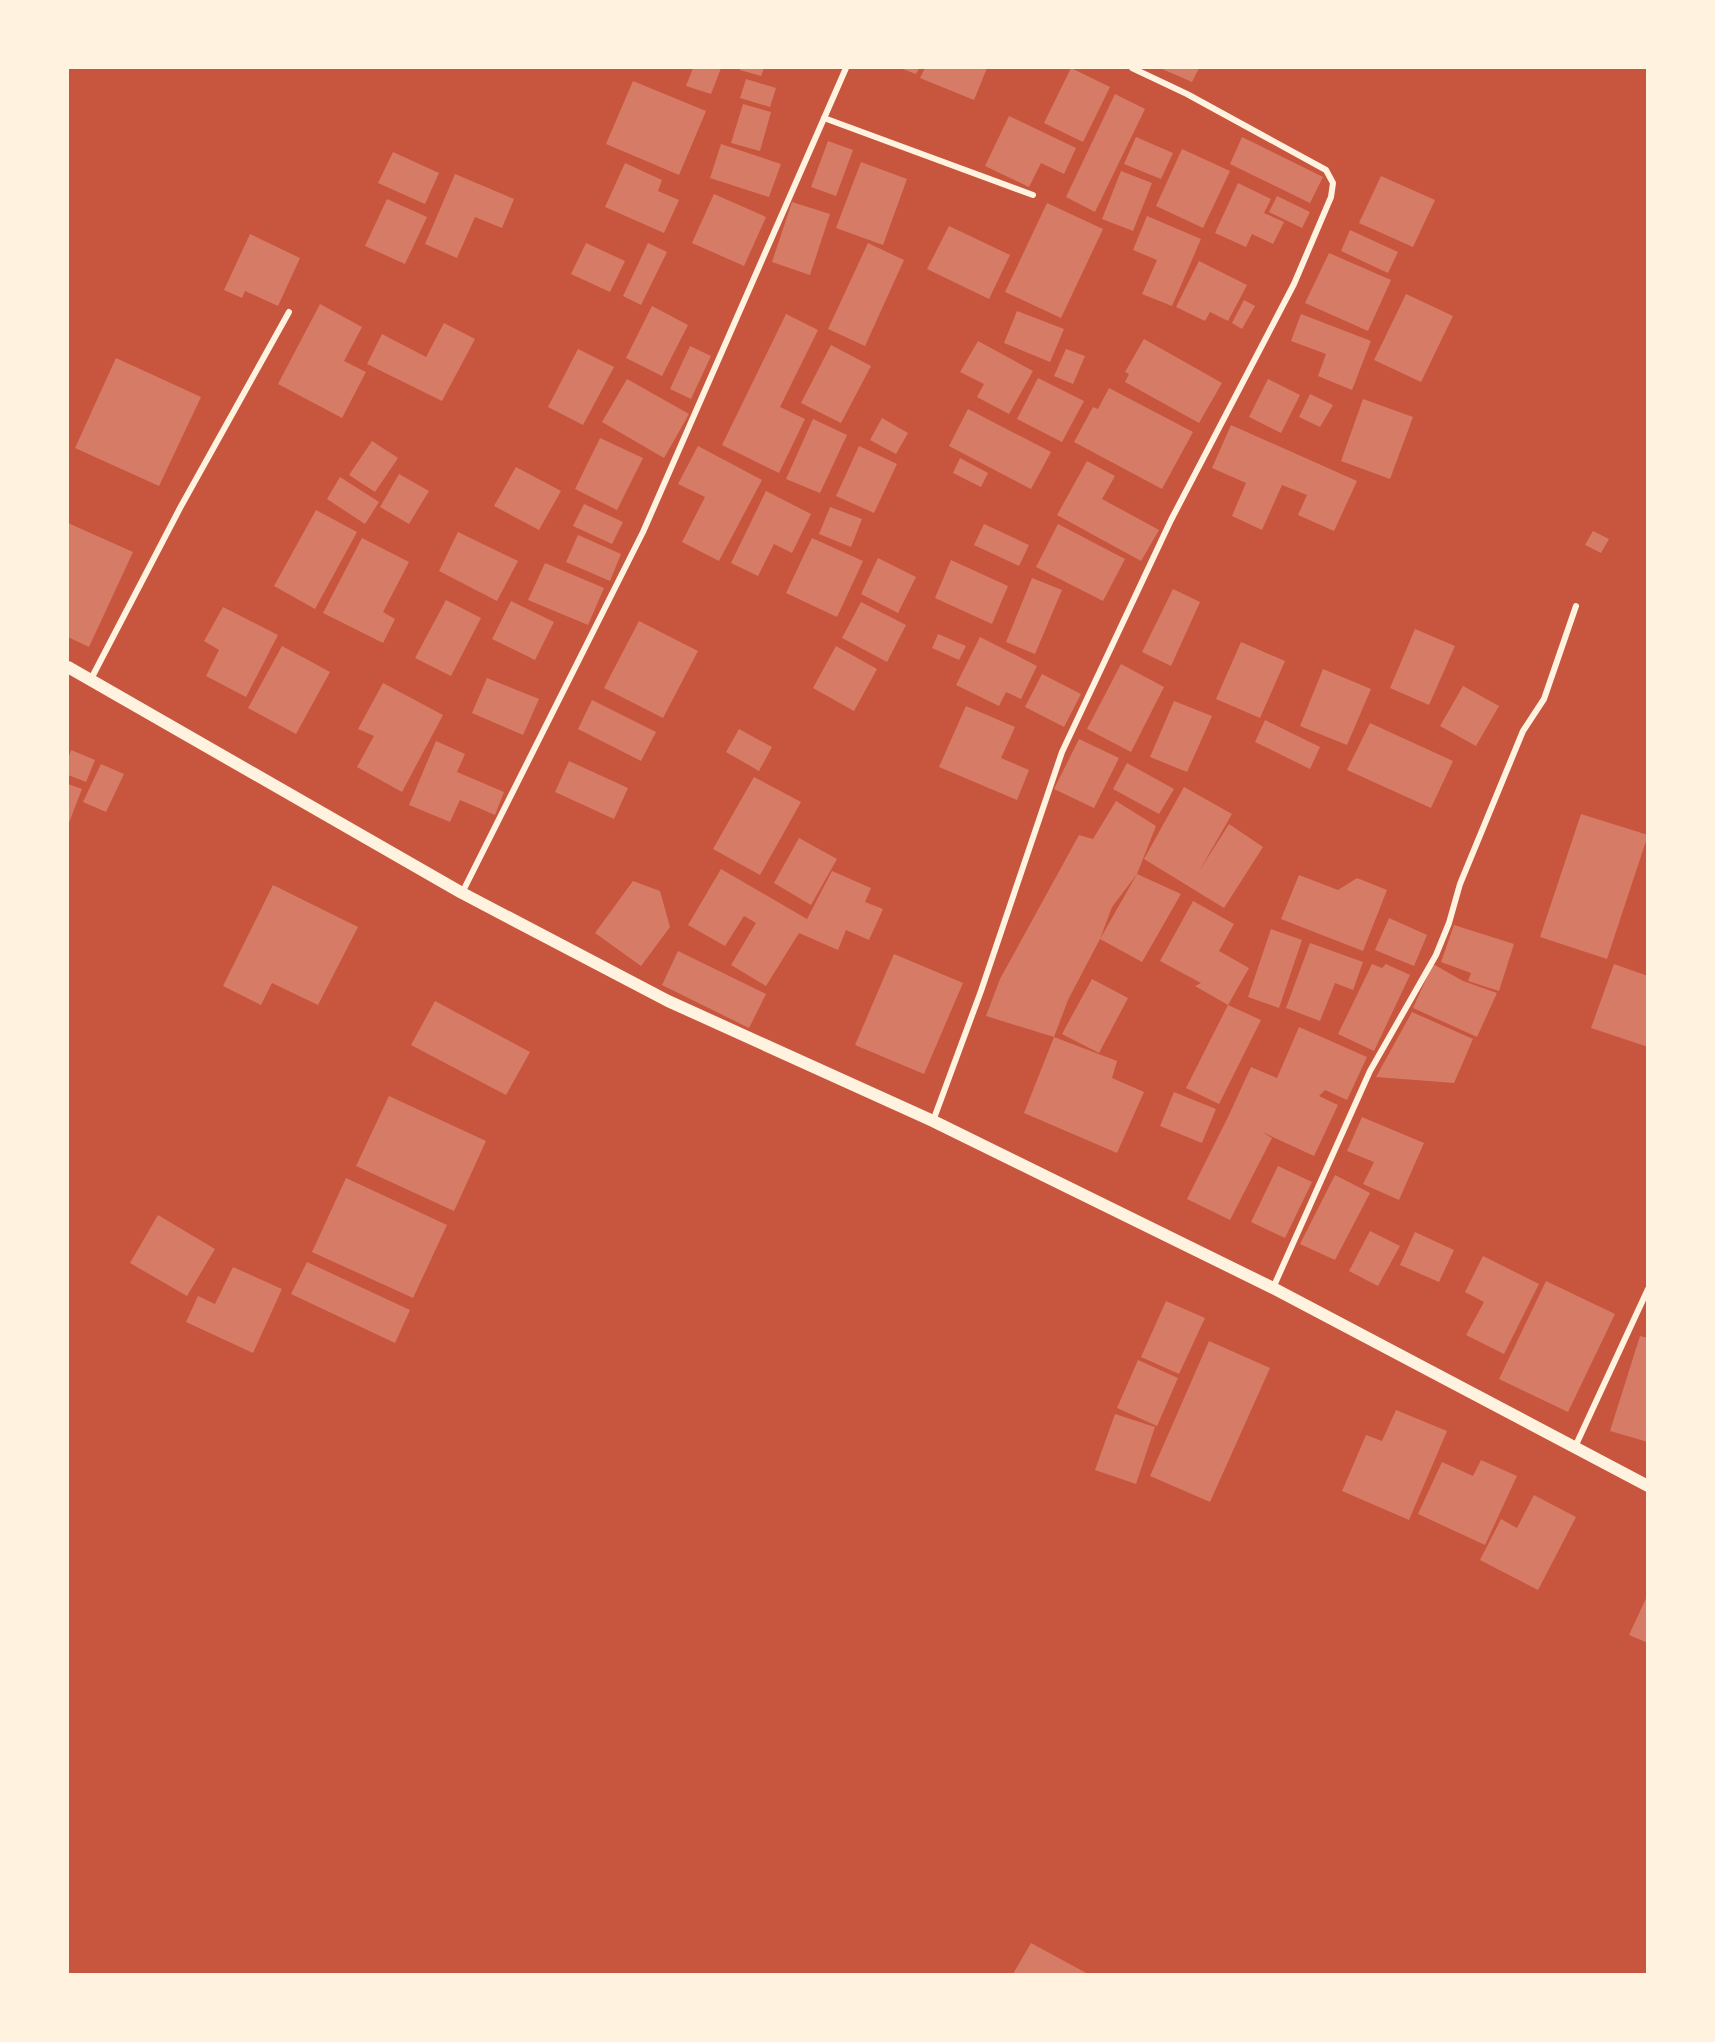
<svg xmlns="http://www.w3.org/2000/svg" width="1715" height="2042" font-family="'Archivo Narrow',sans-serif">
	<rect width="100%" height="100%" fill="#c8553d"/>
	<!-- building -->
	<g fill="#d67c66" fill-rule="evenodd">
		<polygon points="693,68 721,68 711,94 686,86"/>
		<polygon points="740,68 764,68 761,76 740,70"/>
		<polygon points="900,68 919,68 916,74"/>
		<polygon points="925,68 987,68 974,100 920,78"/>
		<polygon points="1071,68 1110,87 1083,142 1044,123"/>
		<polygon points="1160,68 1199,68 1192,82"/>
		<polygon points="746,79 776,88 770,107 740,98"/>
		<polygon points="633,81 706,111 679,175 606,144"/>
		<polygon points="1115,94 1145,109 1095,212 1066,197"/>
		<polygon points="743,104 771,112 760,151 731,143"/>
		<polygon points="1009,116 1076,148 1064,174 1041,163 1029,187 985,166"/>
		<polygon points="1136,137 1173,153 1161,179 1124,164"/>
		<polygon points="1242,137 1323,177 1310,203 1230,164"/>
		<polygon points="828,141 853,150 836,196 811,187"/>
		<polygon points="721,144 781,164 769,197 710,178"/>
		<polygon points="1182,149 1230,171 1203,228 1156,206"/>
		<polygon points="393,152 439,173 425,204 378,183"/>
		<polygon points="861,162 907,179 883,245 836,228"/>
		<polygon points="625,163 662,180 658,191 679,200 664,233 605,207"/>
		<polygon points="1121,171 1152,183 1133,231 1102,219"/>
		<polygon points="455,174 514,199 502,228 475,217 457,258 425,244"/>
		<polygon points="1381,176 1435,200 1413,247 1359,223"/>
		<polygon points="1238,183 1271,199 1264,213 1284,222 1273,244 1252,234 1246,247 1215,233"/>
		<polygon points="714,194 766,217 744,266 692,243"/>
		<polygon points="1277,196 1310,212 1302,228 1269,212"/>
		<polygon points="387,199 427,217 405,264 365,246"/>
		<polygon points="792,202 830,214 810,275 772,262"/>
		<polygon points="1047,203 1103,229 1061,318 1005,292"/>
		<polygon points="1147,216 1201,239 1172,306 1142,294 1157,260 1133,250"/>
		<polygon points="949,226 1010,255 989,299 927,269"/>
		<polygon points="1350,230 1398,252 1388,273 1341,251"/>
		<polygon points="250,234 300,258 278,306 245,291 242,298 224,290"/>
		<polygon points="586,243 625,261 610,292 571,274"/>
		<polygon points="648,243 667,252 641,305 623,296"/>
		<polygon points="868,243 904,260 865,346 828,329"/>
		<polygon points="1329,253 1391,280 1368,331 1305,303"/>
		<polygon points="1199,261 1247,285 1228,321 1210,312 1205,321 1176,307"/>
		<polygon points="1406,294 1453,316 1421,382 1374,360"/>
		<polygon points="1244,300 1255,306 1242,329 1232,323"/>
		<polygon points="320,304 362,327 344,361 366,372 342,418 278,384"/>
		<polygon points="652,306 688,325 662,376 626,358"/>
		<polygon points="1017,311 1064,329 1050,362 1004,343"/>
		<polygon points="786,314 818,330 780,407 805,419 779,473 722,445"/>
		<polygon points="1301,314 1371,341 1352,390 1318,376 1326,354 1291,341"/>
		<polygon points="444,323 475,339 442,401 367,364 382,334 426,357"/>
		<polygon points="1144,339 1222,383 1199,423 1125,382 1129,374 1125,372"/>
		<polygon points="978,341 1033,371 1009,414 977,397 984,384 960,372"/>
		<polygon points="831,345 871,366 841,423 801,403"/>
		<polygon points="690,346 711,356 691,399 670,389"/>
		<polygon points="578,349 614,367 583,425 548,407"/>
		<polygon points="1066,349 1085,356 1073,384 1054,376"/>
		<polygon points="116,358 201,397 159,486 75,448"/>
		<polygon points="1038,378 1084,401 1062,442 1017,419"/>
		<polygon points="627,379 689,414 664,458 602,422"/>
		<polygon points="1268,379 1300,395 1281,433 1249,417"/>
		<polygon points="1109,388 1193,432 1162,489 1074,442 1093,407 1098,409"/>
		<polygon points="1310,394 1333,405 1320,427 1299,417"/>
		<polygon points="1363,399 1413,417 1390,479 1341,461"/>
		<polygon points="968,409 1051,452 1031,489 949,446"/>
		<polygon points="882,418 908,433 896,454 870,440"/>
		<polygon points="813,419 847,435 820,493 786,479"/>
		<polygon points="1231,425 1357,481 1334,531 1298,515 1307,495 1282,485 1262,530 1232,516 1246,483 1212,468"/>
		<polygon points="600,438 643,458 617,510 575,489"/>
		<polygon points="372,441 398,458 375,492 349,475"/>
		<polygon points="698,446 762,480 719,561 682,542 705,497 678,484"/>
		<polygon points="859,446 897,464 874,513 836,496"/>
		<polygon points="960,458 988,473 981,487 953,473"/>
		<polygon points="1087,461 1115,476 1102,499 1159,530 1141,561 1057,515"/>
		<polygon points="516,467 561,491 539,530 494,506"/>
		<polygon points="399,474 429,491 409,524 380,507"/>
		<polygon points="340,477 379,502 365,524 327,499"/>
		<polygon points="766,491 811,514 792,553 774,544 758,576 731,563"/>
		<polygon points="584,504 623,522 612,544 573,526"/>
		<polygon points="830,507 862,519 851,547 819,534"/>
		<polygon points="316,510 357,532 315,609 274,586"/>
		<polygon points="68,523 133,552 89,647 68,637"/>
		<polygon points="984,524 1029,545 1019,566 974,545"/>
		<polygon points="1058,524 1125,559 1103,601 1036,567"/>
		<polygon points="1593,531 1609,539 1601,553 1585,545"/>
		<polygon points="458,532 518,561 497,601 439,571"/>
		<polygon points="578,535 621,554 610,581 566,562"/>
		<polygon points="362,538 409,562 383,612 395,619 383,643 323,613"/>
		<polygon points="812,538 863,561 837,617 786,593"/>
		<polygon points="878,558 916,577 898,613 861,594"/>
		<polygon points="951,560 1008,586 992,624 935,598"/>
		<polygon points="545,563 604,588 588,625 528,600"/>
		<polygon points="1032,578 1062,590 1035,654 1006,642"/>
		<polygon points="1173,589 1200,602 1171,666 1142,652"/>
		<polygon points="446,600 481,618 451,676 415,658"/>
		<polygon points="511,601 554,622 535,660 492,639"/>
		<polygon points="861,602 906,625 887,662 842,638"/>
		<polygon points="223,607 278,635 246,697 206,676 219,650 204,641"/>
		<polygon points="639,621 698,651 663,718 604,688"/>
		<polygon points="1415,629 1455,646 1429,705 1390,688"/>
		<polygon points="938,634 966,646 959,660 932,648"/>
		<polygon points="980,637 1037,666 1021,699 1006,692 999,706 956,685"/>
		<polygon points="1241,642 1285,661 1260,718 1216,699"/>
		<polygon points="282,646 330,672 296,734 248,708"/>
		<polygon points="836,646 877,669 854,711 813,688"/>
		<polygon points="1121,664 1164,687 1131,752 1087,729"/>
		<polygon points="1323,669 1371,689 1347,745 1300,726"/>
		<polygon points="1042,674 1081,694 1064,727 1025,707"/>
		<polygon points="487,678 539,699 523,735 472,713"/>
		<polygon points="383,683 443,715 402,792 357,767 374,736 358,729"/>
		<polygon points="1463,686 1499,706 1476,746 1440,726"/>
		<polygon points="592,700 656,732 641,761 578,729"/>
		<polygon points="1174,701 1212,716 1187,772 1150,757"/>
		<polygon points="966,706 1015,727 1001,758 1029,770 1017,800 939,767"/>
		<polygon points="1265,720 1320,747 1310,769 1255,742"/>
		<polygon points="1370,723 1453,761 1431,808 1347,770"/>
		<polygon points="739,729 772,747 759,771 726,752"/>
		<polygon points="1079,739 1119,758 1094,808 1054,789"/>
		<polygon points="436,741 465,754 457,772 504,792 495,815 460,800 450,822 409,805"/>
		<polygon points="71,750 95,760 86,782 68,775 68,759"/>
		<polygon points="569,761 628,788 614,819 555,792"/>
		<polygon points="1127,763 1174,789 1159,814 1113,789"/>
		<polygon points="101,764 124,774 106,812 83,802"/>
		<polygon points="754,777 801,802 760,875 713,849"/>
		<polygon points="68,784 82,789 68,825"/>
		<polygon points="1184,787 1232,814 1198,873 1229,824 1263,847 1224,908 1144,859"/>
		<path d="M1116 801 1156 826 1137 874 1181 894 1142 962 1100 939 1068 1000 1054 1037 986 1016 1000 979 1079 835 1093 839ZM1137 874 1100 939 1112 907Z"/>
		<polygon points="1581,814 1648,835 1607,959 1540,937"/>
		<polygon points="799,838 837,859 811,905 774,883"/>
		<polygon points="721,869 807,919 832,871 871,888 865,902 883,909 869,940 846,930 838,950 799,933 766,986 731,965 756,923 744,916 725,946 688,925"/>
		<polygon points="1299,875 1338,890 1357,878 1387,890 1363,951 1281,919"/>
		<polygon points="633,881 660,891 670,927 641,966 595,933"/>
		<polygon points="273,885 358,927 318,1005 272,983 261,1005 223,986"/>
		<polygon points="1193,901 1234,924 1219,951 1249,968 1228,1005 1195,986 1201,983 1160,961"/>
		<polygon points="1389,918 1427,935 1414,966 1375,950"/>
		<polygon points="1454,925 1514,944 1499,991 1468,981 1471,973 1441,962"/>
		<polygon points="1271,929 1302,940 1279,1008 1248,997"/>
		<polygon points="1310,943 1363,962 1353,990 1335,983 1320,1021 1286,1008"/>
		<polygon points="678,951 766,994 749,1028 662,985"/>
		<polygon points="894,954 963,983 924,1074 855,1045"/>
		<polygon points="1372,964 1382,968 1386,964 1410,975 1374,1051 1338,1034"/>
		<polygon points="1433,964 1463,981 1497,993 1477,1037 1413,1008"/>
		<polygon points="1614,964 1648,976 1648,1047 1591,1028"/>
		<polygon points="1092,979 1128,998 1099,1053 1062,1034"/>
		<polygon points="435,1001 530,1052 506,1095 411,1045"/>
		<polygon points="1228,1005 1261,1020 1219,1104 1186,1088"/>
		<polygon points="1412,1012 1473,1039 1454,1083 1376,1077"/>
		<polygon points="1299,1027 1367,1057 1347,1100 1325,1090 1319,1096 1338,1105 1314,1156 1262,1132 1272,1138 1230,1220 1187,1199 1228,1117 1251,1067 1277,1078"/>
		<polygon points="1054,1037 1117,1061 1112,1078 1144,1092 1117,1153 1024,1113"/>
		<polygon points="1174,1092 1216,1109 1202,1143 1160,1126"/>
		<polygon points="389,1096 486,1141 454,1211 356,1166"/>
		<polygon points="1362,1117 1424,1143 1399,1200 1363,1184 1374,1162 1347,1151"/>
		<polygon points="1278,1166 1312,1182 1285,1238 1251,1222"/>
		<polygon points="1335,1175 1370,1193 1335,1260 1300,1244"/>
		<polygon points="346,1178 447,1225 413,1298 312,1252"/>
		<polygon points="158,1215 215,1249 187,1296 130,1263"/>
		<polygon points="1370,1231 1400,1246 1378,1286 1349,1271"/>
		<polygon points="1415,1232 1454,1250 1439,1282 1400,1265"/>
		<polygon points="1483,1256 1539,1284 1504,1354 1466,1335 1484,1302 1465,1292"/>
		<polygon points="307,1262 410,1310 395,1343 291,1294"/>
		<polygon points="233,1267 282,1289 253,1353 186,1322 198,1296 215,1304"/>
		<polygon points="1546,1281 1615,1314 1568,1412 1499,1379"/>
		<polygon points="1166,1301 1205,1318 1179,1374 1141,1357"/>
		<polygon points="1640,1336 1648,1338 1648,1442 1610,1431"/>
		<polygon points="1209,1341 1270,1368 1210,1502 1150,1476"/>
		<polygon points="1138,1360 1178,1378 1157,1426 1117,1408"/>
		<polygon points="1396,1410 1447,1431 1409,1520 1342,1491 1366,1435 1382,1441"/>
		<polygon points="1115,1414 1155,1427 1136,1484 1095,1470"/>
		<polygon points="1481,1460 1517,1476 1485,1545 1418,1514 1442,1462 1473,1476"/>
		<polygon points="1534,1495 1576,1517 1538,1590 1480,1560 1501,1519 1517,1528"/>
		<polygon points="1648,1594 1648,1643 1629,1635"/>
		<polygon points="1031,1943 1088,1974 1013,1974"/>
	</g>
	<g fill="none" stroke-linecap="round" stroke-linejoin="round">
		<!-- minor -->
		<g stroke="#fff3e0" stroke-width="6">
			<polyline points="824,118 1033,195"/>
			<polyline points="91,679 180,508 289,312"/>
			<polyline points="462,893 643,532 846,68"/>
			<polyline points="933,1121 981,991 1062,752 1171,520 1294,284 1331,197 1333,183 1326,170 1187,94 1132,68"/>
			<polyline points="1273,1288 1370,1071 1436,955 1449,923 1460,884 1523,731 1544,699 1576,606"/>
			<polyline points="1575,1447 1648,1289"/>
		</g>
		<!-- secondary -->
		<polyline stroke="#fff3e0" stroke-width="12" points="68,667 462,893 668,1001 933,1121 1273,1288 1648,1486"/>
	</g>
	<!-- border -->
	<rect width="1715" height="2042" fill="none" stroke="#fff3e0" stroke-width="138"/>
</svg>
